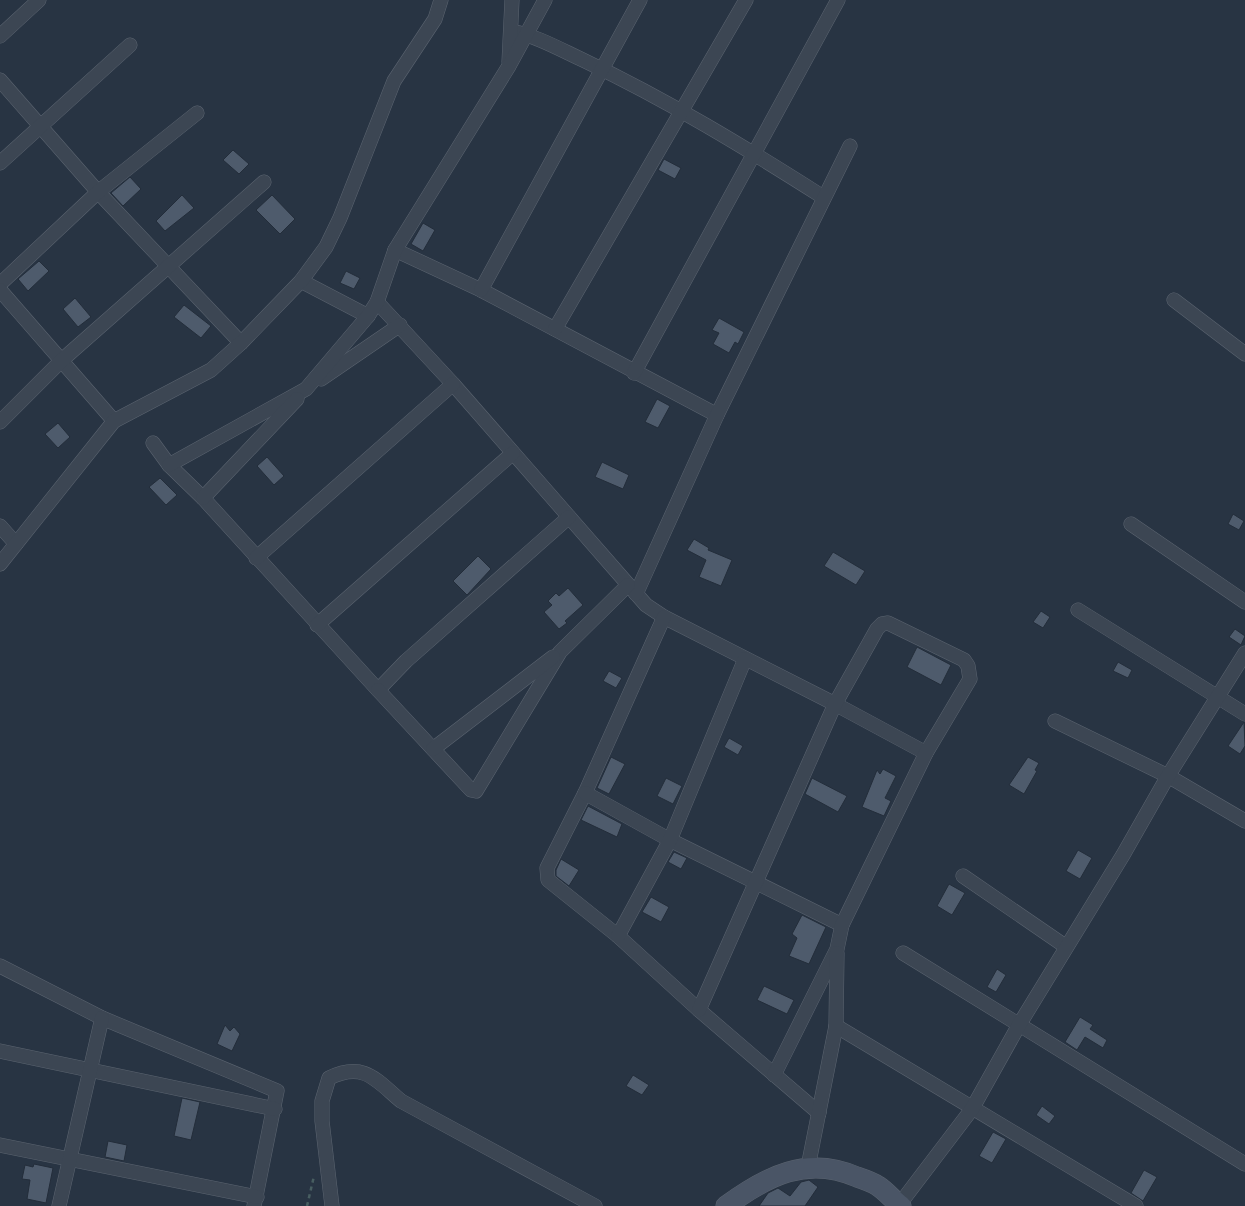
<svg xmlns="http://www.w3.org/2000/svg" width="1245" height="1206" font-family="'Fira Sans',sans-serif">
	<rect width="100%" height="100%" fill="#283443"/>
	<!-- building -->
	<g fill="#4e5b6c" stroke="#232d3a">
		<polygon points="233,150 249,164 239,174 223,160"/>
		<polygon points="664,159 681,168 675,179 658,170"/>
		<polygon points="130,177 141,189 123,206 111,193"/>
		<polygon points="182,195 194,208 165,231 156,221"/>
		<polygon points="272,195 295,219 280,234 256,210"/>
		<polygon points="423,223 435,230 423,251 411,244"/>
		<polygon points="39,261 49,271 28,291 18,279"/>
		<polygon points="346,271 360,278 354,289 340,283"/>
		<polygon points="75,298 91,317 78,327 63,309"/>
		<polygon points="184,305 211,326 201,338 174,317"/>
		<polygon points="719,318 744,332 738,344 735,342 729,353 713,344 719,333 712,330"/>
		<polygon points="657,399 670,406 658,428 645,422"/>
		<polygon points="58,423 70,437 58,448 45,434"/>
		<polygon points="267,457 284,476 274,485 257,466"/>
		<polygon points="602,462 629,475 623,489 595,477"/>
		<polygon points="160,478 177,495 166,505 149,487"/>
		<polygon points="1233,514 1244,521 1239,530 1228,524"/>
		<polygon points="694,539 709,548 708,550 732,560 721,586 699,577 706,560 687,550"/>
		<polygon points="833,552 865,571 856,585 824,566"/>
		<polygon points="478,556 491,569 467,595 453,581"/>
		<polygon points="568,588 583,605 565,621 567,623 559,629 544,612 552,605 548,601 556,593 559,596"/>
		<polygon points="1041,611 1050,617 1043,628 1033,622"/>
		<polygon points="1235,629 1245,636 1241,645 1229,637"/>
		<polygon points="917,647 951,665 941,685 907,667"/>
		<polygon points="1118,662 1132,670 1128,678 1113,671"/>
		<polygon points="609,671 622,678 616,688 603,681"/>
		<polygon points="1244,722 1245,746 1240,754 1228,746"/>
		<polygon points="729,738 743,746 738,755 724,747"/>
		<polygon points="611,757 625,764 609,794 597,788"/>
		<polygon points="1028,757 1039,763 1035,770 1037,771 1024,794 1009,785"/>
		<polygon points="883,769 896,776 885,798 891,801 884,816 862,807 877,770 880,774"/>
		<polygon points="666,778 682,786 673,804 657,796"/>
		<polygon points="812,778 847,796 838,812 805,794"/>
		<polygon points="588,806 622,824 617,837 581,820"/>
		<polygon points="1078,850 1092,858 1080,879 1066,871"/>
		<polygon points="674,852 687,858 681,869 668,862"/>
		<polygon points="561,859 579,870 569,886 556,876 556,870"/>
		<polygon points="949,884 965,893 952,915 937,906"/>
		<polygon points="651,897 669,907 661,922 642,912"/>
		<polygon points="802,915 826,927 809,964 789,956 797,938 792,934"/>
		<polygon points="997,969 1006,975 996,992 987,987"/>
		<polygon points="764,986 794,1000 787,1014 757,1000"/>
		<polygon points="1080,1017 1093,1025 1090,1029 1107,1040 1103,1048 1085,1037 1077,1050 1065,1042"/>
		<polygon points="225,1025 230,1031 234,1027 240,1034 232,1051 217,1044"/>
		<polygon points="633,1075 649,1085 642,1095 626,1086"/>
		<polygon points="182,1098 200,1102 191,1140 174,1136"/>
		<polygon points="1042,1106 1055,1116 1049,1124 1036,1115"/>
		<polygon points="993,1132 1006,1139 992,1163 979,1156"/>
		<polygon points="108,1141 127,1145 124,1161 105,1157"/>
		<polygon points="34,1164 53,1168 46,1203 27,1199 30,1180 22,1179 25,1165 33,1167"/>
		<polygon points="1144,1170 1157,1177 1143,1201 1131,1193"/>
		<polygon points="809,1180 818,1187 805,1206 759,1206 768,1193 778,1188 790,1196 801,1182"/>
	</g>
	<g fill="none" stroke-linecap="round" stroke-linejoin="round">
		<!-- street casing -->
		<g stroke="#5b6470" stroke-width="15">
			<g id="street">
				<path d="M511 31C537 36 561 50 585 61 667 100 746 148 823 197"/>
				<polyline points="0,36 39,0"/>
				<polyline points="509,62 512,0"/>
				<polyline points="0,80 98,192 241,343"/>
				<polyline points="0,163 130,45"/>
				<polyline points="395,250 481,290 717,415"/>
				<polyline points="301,281 368,316"/>
				<polyline points="0,284 98,192 197,113"/>
				<polyline points="0,290 114,421"/>
				<polyline points="481,290 640,0"/>
				<polyline points="1174,300 1245,354"/>
				<polyline points="377,302 453,384 646,605 664,617 835,704 926,753"/>
				<polyline points="555,329 746,0"/>
				<polyline points="634,373 838,0"/>
				<polyline points="321,379 400,325"/>
				<polyline points="0,422 62,360 264,182"/>
				<polyline points="153,443 169,465 203,498 378,690 406,661 569,517"/>
				<polyline points="169,465 306,389 368,316 377,302 395,250 509,66 545,0"/>
				<polyline points="203,498 297,399"/>
				<polyline points="1131,524 1245,602"/>
				<polyline points="0,526 16,544"/>
				<polyline points="256,558 453,384"/>
				<polyline points="0,564 114,421 211,370 241,343 301,281 326,247 340,218 394,81 435,19 441,0"/>
				<polyline points="636,594 717,415 850,146"/>
				<polyline points="1078,610 1245,714"/>
				<polyline points="664,617 585,793 547,868 548,880 618,936 699,1010 819,1113"/>
				<polyline points="317,625 513,453"/>
				<polyline points="378,690 471,790 476,791 560,652 628,585"/>
				<polyline points="1055,721 1168,776 1245,821"/>
				<polyline points="433,749 553,657"/>
				<polyline points="585,793 670,840 842,925"/>
				<polyline points="963,876 1065,946"/>
				<polyline points="618,936 670,840 745,659"/>
				<polyline points="903,953 1245,1164"/>
				<polyline points="0,966 102,1018 277,1091 254,1206"/>
				<polyline points="699,1010 835,704 877,629 882,624 888,623 964,660 968,666 970,679 926,753 842,925 837,949 774,1075"/>
				<polyline points="836,1026 1136,1206"/>
				<polyline points="0,1051 275,1109"/>
				<polyline points="0,1145 257,1197"/>
				<polyline points="808,1167 836,1026 837,953"/>
				<polyline points="899,1205 972,1109 1019,1025 1123,855 1168,776 1245,653"/>
				<polyline points="59,1206 102,1018"/>
				<path d="M332 1206 322 1121V1101L329 1078C364 1061 376 1080 401 1101L595 1206"/>
			</g>
		</g>
		<!-- secondary casing -->
		<g stroke="#5b6470" stroke-width="21">
			<path id="secondary" d="M726 1206C767 1176 807 1155 857 1177 863 1179 872 1182 878 1186 886 1191 893 1200 901 1206"/>
		</g>
		<!-- path -->
		<polyline stroke="#485e61" stroke-width="2.5" stroke-dasharray="4 4" stroke-linecap="butt" points="307,1206 314,1176"/>
		<!-- street -->
		<use href="#street" stroke="#3c4653" stroke-width="14"/>
		<!-- secondary -->
		<use href="#secondary" stroke="#4a5566" stroke-width="20"/>
	</g>
</svg>
